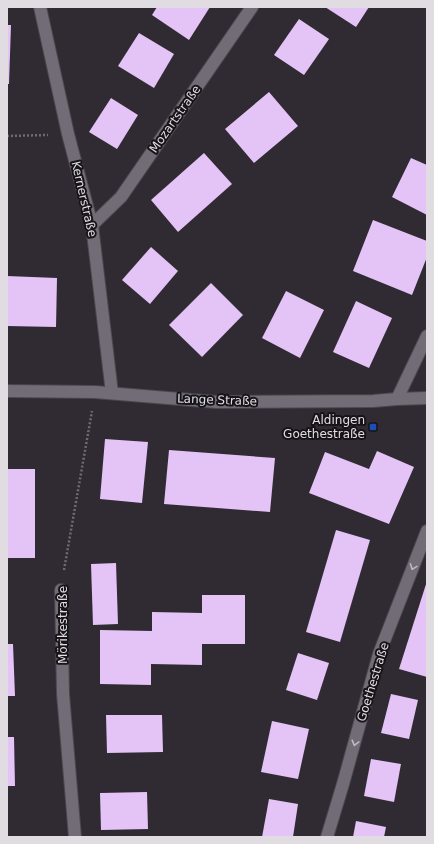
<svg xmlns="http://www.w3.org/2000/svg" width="434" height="844" font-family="'DejaVu Sans',sans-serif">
	<rect width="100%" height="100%" fill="#302a33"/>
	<!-- building -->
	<g fill="#e4c3f6">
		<polygon points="157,7 210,7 189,40 152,15"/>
		<polygon points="325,7 369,7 356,27"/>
		<polygon points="299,19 329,39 304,75 274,55"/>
		<polygon points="7,25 11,25 9,84 7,84"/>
		<polygon points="139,33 174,54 154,88 118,66"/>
		<polygon points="269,92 298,126 254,163 225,129"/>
		<polygon points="111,98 138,115 117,149 89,132"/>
		<polygon points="204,153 232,184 178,232 151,200"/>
		<polygon points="411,158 427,165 427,215 392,197"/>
		<polygon points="373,220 427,241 427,257 412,295 353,271"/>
		<polygon points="151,247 178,271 150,304 122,280"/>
		<polygon points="7,276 57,278 56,327 7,326"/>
		<polygon points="211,283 243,315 202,357 169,325"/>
		<polygon points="286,291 324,310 300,358 262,338"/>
		<polygon points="356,301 392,318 369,368 333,352"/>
		<polygon points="105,439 148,442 142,503 100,499"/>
		<polygon points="169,450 275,458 270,512 164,504"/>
		<polygon points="377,451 414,467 389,524 309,493 325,452 369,469"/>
		<rect x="7" y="469" width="28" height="89"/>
		<polygon points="336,530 370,540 340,642 306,632"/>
		<polygon points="116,563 118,624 93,625 91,564"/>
		<polygon points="427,581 427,677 399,669"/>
		<polygon points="202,595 245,595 245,644 202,644 202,665 151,664 151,685 100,684 100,630 152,631 152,612 202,613"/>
		<polygon points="7,644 13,644 15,696 7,696"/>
		<polygon points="298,653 329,663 317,700 286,690"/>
		<polygon points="391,694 418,700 409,739 381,733"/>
		<polygon points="106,715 162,715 163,752 107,753"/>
		<polygon points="272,721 309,729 298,779 261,772"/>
		<polygon points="7,737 14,737 15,786 7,786"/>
		<polygon points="371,759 401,764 394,802 364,796"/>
		<polygon points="147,792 148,829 101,830 100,793"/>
		<polygon points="269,799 298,804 293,837 262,837"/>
		<polygon points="356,821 386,827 384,837 353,837"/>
	</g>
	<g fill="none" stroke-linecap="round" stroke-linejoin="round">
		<!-- minor casing -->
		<g stroke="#4c474f" stroke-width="14">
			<g id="minor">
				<polyline points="40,7 68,134 92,225 112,393"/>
				<polyline points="92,225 121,197 252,7"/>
				<polyline points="7,391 95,392 216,402 373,401 397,399 427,398"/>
				<polyline points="397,399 427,336"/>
				<polyline points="61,590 63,694 75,837"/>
				<polyline points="327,837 343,784 379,654 427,531"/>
			</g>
		</g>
		<!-- path -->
		<g stroke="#706b73" stroke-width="2.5" stroke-dasharray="2 2" stroke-linecap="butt">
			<polyline points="7,136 48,135"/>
			<polyline points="64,570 92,411"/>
		</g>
		<!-- minor -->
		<use href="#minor" stroke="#726c76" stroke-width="12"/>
	</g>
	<!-- one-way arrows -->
	<defs><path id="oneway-chevron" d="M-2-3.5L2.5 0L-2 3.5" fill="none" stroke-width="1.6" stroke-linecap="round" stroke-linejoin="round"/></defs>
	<g stroke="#bfbac2">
		<use href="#oneway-chevron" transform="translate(413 567) rotate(111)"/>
		<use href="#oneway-chevron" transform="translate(355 743) rotate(105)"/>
	</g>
	<!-- markers -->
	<rect fill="#1a4fb4" stroke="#161418" stroke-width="1.5" x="369" y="423" width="8" height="8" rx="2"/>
	<g text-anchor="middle" stroke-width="4" stroke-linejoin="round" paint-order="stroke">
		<!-- street labels -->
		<g font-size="12" fill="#e0dce2" stroke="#161418">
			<text transform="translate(175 119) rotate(-55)" y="4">Mozartstraße</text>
			<text transform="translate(84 199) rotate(77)" y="4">Kernerstraße</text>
			<text transform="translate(217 400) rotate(2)" y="4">Lange Straße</text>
			<text transform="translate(63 625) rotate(-90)" y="4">Mörikestraße</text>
			<text transform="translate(373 682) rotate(-73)" y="4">Goethestraße</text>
		</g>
		<!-- poi labels -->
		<g font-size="12" fill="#e0dce2" stroke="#161418" text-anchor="end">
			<text x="365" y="424">Aldingen<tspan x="365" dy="14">Goethestraße</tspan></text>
		</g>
	</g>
	<!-- border -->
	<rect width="434" height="844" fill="none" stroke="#e0dce2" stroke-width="16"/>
</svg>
